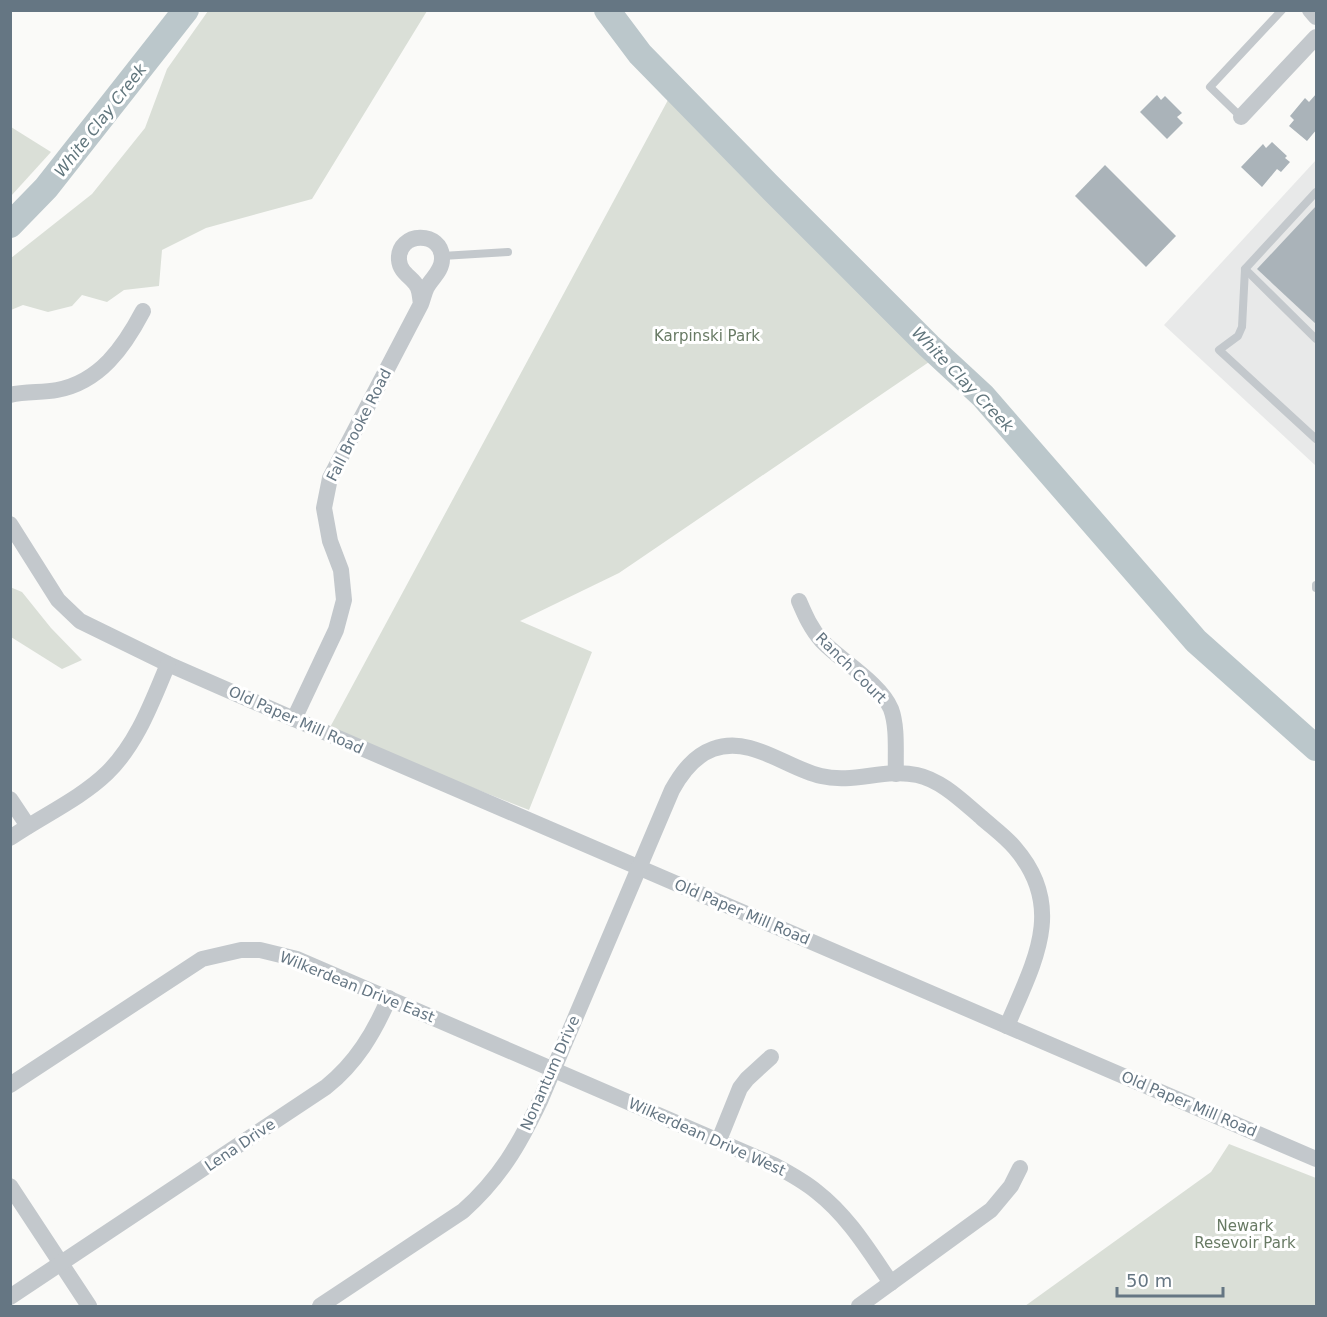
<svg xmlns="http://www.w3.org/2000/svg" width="1327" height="1317" font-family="'DejaVu Sans',sans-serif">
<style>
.built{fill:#e8e9e9}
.green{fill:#dadfd7}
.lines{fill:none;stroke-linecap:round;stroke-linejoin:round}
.river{stroke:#bbc7cb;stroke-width:26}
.building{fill:#aab3b9}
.lane{stroke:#c3c8cc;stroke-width:8}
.street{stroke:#c3c8cc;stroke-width:16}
.labels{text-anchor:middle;stroke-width:6;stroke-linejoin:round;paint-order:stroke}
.park-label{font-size:15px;fill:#687a64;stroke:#fff}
.street-label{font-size:15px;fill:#657683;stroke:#fff}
.water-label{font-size:16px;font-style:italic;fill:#60757c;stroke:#fff}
</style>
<rect width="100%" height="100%" fill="#fafaf8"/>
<!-- built -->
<polygon class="built" points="1316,160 1316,466 1164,325"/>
<!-- green -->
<g class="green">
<polygon points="208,11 427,11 312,199 206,228 162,250 159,286 124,290 107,302 82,295 72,306 48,312 23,305 11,310 11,258 92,194 145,128 167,69"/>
<path d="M 668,100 C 720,149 777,194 825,247 C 840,264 852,284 868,301 C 887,322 912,339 929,362 L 619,573 L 520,621 L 592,652 L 529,810 L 328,731 Z"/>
<polygon points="11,127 51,152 11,196 10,196"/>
<polygon points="10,587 22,592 51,628 82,660 62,669 11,637"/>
<polygon points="1229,1144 1316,1178 1316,1306 1025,1306 1211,1172"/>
</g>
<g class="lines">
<!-- river -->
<g class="river">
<polyline points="607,10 640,54 767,184 929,346 983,396 1196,641 1316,748"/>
<polyline points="10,225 46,188 186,10"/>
</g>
</g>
<!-- building -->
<g class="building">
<polygon points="1317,93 1317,129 1307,141 1289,126 1294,120 1290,116 1305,98 1309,102"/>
<polygon points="1157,95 1161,100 1165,96 1182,113 1177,117 1183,123 1167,139 1140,112"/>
<polygon points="1272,142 1287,156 1285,158 1290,162 1281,172 1277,169 1262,187 1241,167 1263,144 1266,148"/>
<polygon points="1105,165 1176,236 1146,267 1075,196"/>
<polygon points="1317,205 1317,325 1257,269"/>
</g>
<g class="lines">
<!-- lane -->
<g class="lane">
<polyline points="1241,117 1210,87 1282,10"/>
<polyline points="1316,192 1245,269 1242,327 1238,336 1219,350 1316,439"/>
<polyline points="442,256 508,252"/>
<polyline points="1245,269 1316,339"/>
<polyline points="1316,585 1316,588"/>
</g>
<!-- street -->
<g class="street">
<polyline points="1310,10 1316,17"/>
<polyline points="1241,117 1316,37"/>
<path d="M 10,395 C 26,391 42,393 57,390 C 100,382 124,347 143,311"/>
<polyline points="10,524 58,600 80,621 168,664 294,719 1316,1159"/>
<path d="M 799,601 C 805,615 811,629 822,641 C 841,661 880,683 891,709 C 898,728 895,754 896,774"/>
<path d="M 294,719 L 336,630 L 344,600 L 341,570 L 330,541 L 324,508 L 330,478 L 421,304 C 423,299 424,293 427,287 C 432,278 442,271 442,259 C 443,230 397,231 399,260 C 400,273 412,277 417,286 C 420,291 420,299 421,304"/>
<polyline points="10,799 28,826"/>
<path d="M 10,838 C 42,816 80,799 107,773 C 137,744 152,702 168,664"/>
<path d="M 10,1085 L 202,959 L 241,950 L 260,950 L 297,959 L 774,1165 C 789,1173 804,1181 817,1192 C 848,1216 869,1251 891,1283"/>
<polyline points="719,1140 740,1088 747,1079 771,1057"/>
<polyline points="10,1186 89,1306"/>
<path d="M 10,1297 L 326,1087 C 356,1063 374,1033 389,998"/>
<path d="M 320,1306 L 463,1211 C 500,1178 519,1145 540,1101 L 672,790 C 682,772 694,756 713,749 C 751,735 786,768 821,776 C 853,784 885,768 917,775 C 941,780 962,801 981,817 C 992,827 1005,836 1015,848 C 1067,908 1033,964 1007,1026"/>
<polyline points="859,1306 991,1210 1011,1186 1020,1168"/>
</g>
</g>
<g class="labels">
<!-- park labels -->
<g class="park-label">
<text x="707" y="341">Karpinski Park</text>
<text x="1245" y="1231">Newark<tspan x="1245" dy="17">Resevoir Park</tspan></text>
</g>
<!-- street labels -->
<g class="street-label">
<text transform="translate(359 425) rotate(-63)" y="5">Fall Brooke Road</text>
<text transform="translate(851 668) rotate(45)" y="5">Ranch Court</text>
<text transform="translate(296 720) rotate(24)" y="5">Old Paper Mill Road</text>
<text transform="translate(742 912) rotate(23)" y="5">Old Paper Mill Road</text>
<text transform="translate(357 987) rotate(22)" y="5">Wilkerdean Drive East</text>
<text transform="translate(550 1073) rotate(-66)" y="5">Nonantum Drive</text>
<text transform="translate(1189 1104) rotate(23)" y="5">Old Paper Mill Road</text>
<text transform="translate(707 1137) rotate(24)" y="5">Wilkerdean Drive West</text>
<text transform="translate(240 1145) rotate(-34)" y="5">Lena Drive</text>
</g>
<!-- water labels -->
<g class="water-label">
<text transform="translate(100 120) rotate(-52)" y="6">White Clay Creek</text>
<text transform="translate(963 379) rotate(46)" y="6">White Clay Creek</text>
</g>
</g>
<!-- border -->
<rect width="1327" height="1317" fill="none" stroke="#657683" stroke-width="24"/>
<!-- scale -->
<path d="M1117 1287v9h106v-9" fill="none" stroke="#657683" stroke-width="3"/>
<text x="1126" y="1287" font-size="18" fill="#657683" stroke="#ffffff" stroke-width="4.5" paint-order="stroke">50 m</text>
</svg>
